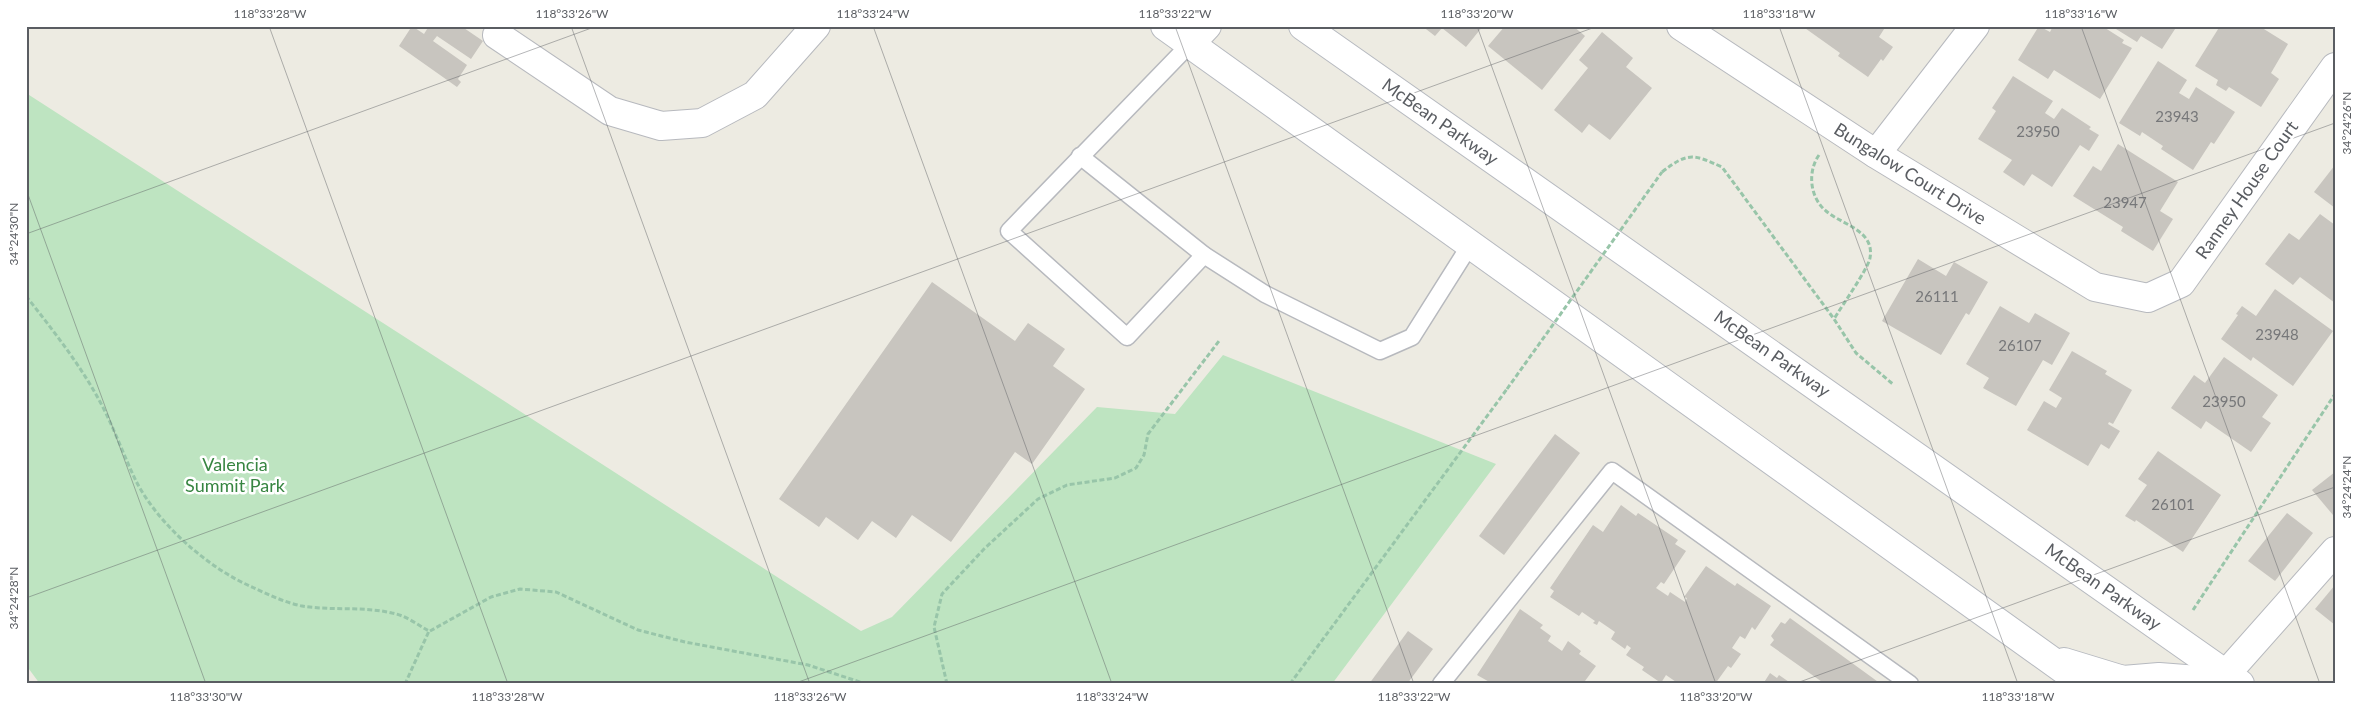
<svg xmlns="http://www.w3.org/2000/svg" width="2361" height="710" font-family="Lato,sans-serif">
<style>
.green{fill:#bee4c1}
.building{fill:#c8c5bf}
.lines{fill:none;stroke-linecap:round;stroke-linejoin:round}
.service-casing{stroke:#b7b9be;stroke-width:19}
.minor-casing{stroke:#b7b9be;stroke-width:30}
.secondary-casing{stroke:#b7bac0;stroke-width:30}
.path{stroke:#98c5a9;stroke-width:3;stroke-dasharray:5 2.5;stroke-linecap:butt}
.service{stroke:#fff;stroke-width:16}
.minor{stroke:#fff;stroke-width:28}
.secondary{stroke:#fff;stroke-width:28}
.path-bridge{stroke:#98c5a9;stroke-width:3;stroke-dasharray:5 2.5;stroke-linecap:butt}
.ticks{fill:none;stroke:#5a5d62;stroke-width:1;stroke-opacity:0.45}
.labels{text-anchor:middle;stroke-width:5;stroke-linejoin:round;paint-order:stroke}
.number-label{font-size:15px;fill:#767779}
.street-label{font-size:18px;fill:#5a5d62;stroke:#fff}
.park-label{font-size:18px;fill:#378541;stroke:#fff}
.neatline{fill:none;stroke:#5a5d62;stroke-width:2}
.ticks-label{font-size:12px;text-anchor:middle;fill:#5a5d62}
</style>
<rect width="100%" height="100%" fill="#edebe2"/>
<!-- green -->
<polygon class="green" points="26,93 861,631 892,617 1097,407 1175,414 1223,355 1496,464 1332,684 40,684 26,665"/>
<!-- building -->
<g class="building">
<polygon points="412,26 424,34 429,26 461,26 483,41 471,59 437,36 433,41 467,65 458,79 461,82 457,87 399,46"/>
<polygon points="1422,26 1483,26 1466,47 1442,28 1435,36"/>
<polygon points="1505,26 1573,26 1585,36 1542,90 1488,46"/>
<polygon points="1802,26 1886,26 1879,37 1893,47 1883,61 1881,59 1868,77 1838,56 1840,53"/>
<polygon points="2039,26 2050,32 2053,26 2102,26 2124,40 2122,43 2132,48 2100,99 2054,70 2048,79 2018,60"/>
<polygon points="2117,26 2177,26 2162,49 2141,36 2137,42 2116,29"/>
<polygon points="2220,26 2259,26 2288,44 2271,73 2279,79 2261,107 2229,87 2226,91 2216,85 2218,80 2195,66"/>
<polygon points="1602,32 1633,58 1626,67 1652,88 1610,140 1589,124 1582,133 1554,110 1588,68 1579,60"/>
<polygon points="2158,61 2187,80 2179,93 2189,99 2196,87 2235,112 2214,144 2211,142 2193,170 2161,149 2163,146 2142,132 2140,136 2119,123"/>
<polygon points="2013,76 2053,101 2045,113 2054,119 2062,108 2091,127 2089,129 2099,135 2089,151 2080,145 2052,187 2032,174 2024,186 2003,172 2012,160 1978,139 1996,111 1992,108"/>
<polygon points="2118,144 2178,182 2160,211 2173,219 2153,251 2121,231 2123,227 2073,196 2093,166 2101,171"/>
<polygon points="2335,165 2335,208 2314,192"/>
<polygon points="2320,214 2335,225 2335,303 2300,277 2293,285 2265,264 2289,233 2299,240"/>
<polygon points="1918,259 1946,276 1954,262 1988,282 1969,315 1966,313 1941,355 1882,321"/>
<polygon points="932,282 1015,341 1028,323 1065,349 1053,366 1085,389 1032,464 1015,452 951,542 912,515 896,538 872,521 858,540 826,517 819,527 779,499"/>
<polygon points="2275,289 2333,331 2293,386 2253,357 2251,361 2221,339 2238,315 2236,314 2242,306 2256,316"/>
<polygon points="2000,306 2029,323 2035,313 2070,333 2052,365 2043,360 2016,406 1983,388 1989,378 1966,364"/>
<polygon points="2072,351 2107,371 2105,374 2132,390 2113,424 2109,422 2108,424 2120,431 2109,449 2101,444 2088,466 2027,430 2044,401 2056,408 2062,398 2049,390"/>
<polygon points="2224,357 2278,395 2262,417 2271,423 2251,452 2206,421 2201,429 2171,408 2194,375 2205,383"/>
<polygon points="1555,434 1580,453 1504,555 1479,536"/>
<polygon points="2158,451 2221,495 2183,552 2136,520 2135,522 2125,516 2147,485 2138,479"/>
<polygon points="2335,472 2335,514 2333,515 2312,490"/>
<polygon points="1621,505 1636,516 1638,513 1678,540 1675,544 1686,551 1664,584 1661,582 1656,588 1668,596 1670,592 1685,602 1687,598 1684,597 1706,566 1735,586 1737,583 1771,606 1755,630 1752,627 1745,639 1740,636 1732,648 1741,654 1731,668 1728,666 1715,684 1679,684 1666,675 1661,683 1642,670 1644,667 1626,655 1631,648 1627,645 1625,649 1611,639 1615,632 1599,621 1597,625 1593,623 1595,621 1582,612 1579,616 1550,597 1554,591 1550,588 1593,525 1603,532"/>
<polygon points="2287,513 2313,533 2275,581 2248,561"/>
<polygon points="2335,585 2335,625 2315,609"/>
<polygon points="1520,609 1543,625 1540,628 1551,636 1548,641 1562,651 1568,641 1581,651 1579,654 1596,666 1585,681 1588,684 1493,684 1477,675"/>
<polygon points="1790,618 1881,684 1825,684 1770,645 1774,640 1771,636 1781,622 1785,624"/>
<polygon points="1408,631 1433,649 1407,684 1369,684"/>
<polygon points="1770,673 1777,678 1779,675 1792,684 1763,684"/>
</g>
<g class="lines">
<!-- service casing -->
<g class="service-casing">
<g id="service">
<polyline points="1190,44 1009,231 1127,337 1204,255"/>
<polyline points="1080,156 1204,255 1265,294 1380,351 1412,337 1470,245"/>
<polyline points="1441,684 1612,471 1910,684"/>
</g>
</g>
<!-- minor casing -->
<g class="minor-casing">
<g id="minor">
<polyline points="1681,26 1876,154 2095,287 2148,298 2181,283 2335,67"/>
<polyline points="497,35 610,111 661,126 702,123 755,95 816,26"/>
<polyline points="1190,44 1207,26"/>
<polyline points="1876,154 1975,26"/>
<polyline points="2226,674 2335,551"/>
</g>
</g>
<!-- secondary casing -->
<g class="secondary-casing">
<g id="secondary">
<polyline points="1165,26 2084,684"/>
<polyline points="1303,26 2240,684"/>
<polyline points="2064,662 2123,680 2159,677 2198,680 2226,674"/>
</g>
</g>
<!-- path -->
<g class="path">
<path d="M 1819,155 C 1807,172 1810,198 1826,211 C 1842,225 1875,230 1870,258 C 1868,269 1841,307 1834,319"/>
<path d="M 1662,172 C 1688,152 1693,154 1722,167 L 1834,319 L 1856,353 L 1894,385"/>
<path d="M 26,296 C 52,329 78,362 98,398 C 113,425 123,454 136,481 C 158,524 208,568 252,587 C 267,594 286,603 302,606 C 332,611 362,606 392,613 C 405,615 418,625 429,631 L 405,684"/>
<polyline points="2193,610 2335,394"/>
<polyline points="430,631 491,597 520,589 556,592 638,630 685,642 808,665 866,684"/>
<polyline points="947,684 934,627 942,594 984,549 1038,499 1067,485 1115,478 1136,468 1144,455 1148,434 1219,341"/>
<polyline points="1290,684 1507,389"/>
</g>
<!-- service -->
<use href="#service" class="service"/>
<!-- minor -->
<use href="#minor" class="minor"/>
<!-- secondary -->
<use href="#secondary" class="secondary"/>
<!-- path-bridge -->
<polyline class="path-bridge" points="1507,389 1662,172"/>
</g>
<!-- ticks -->
<path class="ticks" d="M 269,26 L 508,684M 571,26 L 810,684M 873,26 L 1112,684M 1175,26 L 1414,684M 1477,26 L 1716,684M 1779,26 L 2018,684M 2081,26 L 2320,684M 26,189 L 206,684M 26,234 L 597,26M 26,598 L 1598,26M 793,684 L 2335,123M 1794,684 L 2335,487"/>
<g class="labels">
<!-- number labels -->
<g class="number-label">
<text x="2177" y="122">23943</text>
<text x="2038" y="137">23950</text>
<text x="2125" y="208">23947</text>
<text x="1937" y="302">26111</text>
<text x="2277" y="340">23948</text>
<text x="2020" y="351">26107</text>
<text x="2224" y="407">23950</text>
<text x="2173" y="510">26101</text>
</g>
<!-- street labels -->
<g class="street-label">
<text transform="translate(1440 122) rotate(35)" y="6">McBean Parkway</text>
<text transform="translate(1910 174) rotate(32)" y="6">Bungalow Court Drive</text>
<text transform="translate(2247 190) rotate(-55)" y="6">Ranney House Court</text>
<text transform="translate(1772 354) rotate(35)" y="6">McBean Parkway</text>
<text transform="translate(2103 587) rotate(35)" y="6">McBean Parkway</text>
</g>
<!-- park labels -->
<g class="park-label">
<text x="235" y="471">Valencia<tspan x="235" dy="21">Summit Park</tspan></text>
</g>
</g>
<!-- border -->
<rect width="2361" height="710" fill="none" stroke="#ffffff" stroke-width="55"/>
<rect x="28" y="28" width="2306" height="654" class="neatline"/>
<g class="ticks-label">
<text x="270" y="18">118°33'28"W</text>
<text x="572" y="18">118°33'26"W</text>
<text x="873" y="18">118°33'24"W</text>
<text x="1175" y="18">118°33'22"W</text>
<text x="1477" y="18">118°33'20"W</text>
<text x="1779" y="18">118°33'18"W</text>
<text x="2081" y="18">118°33'16"W</text>
<text transform="translate(2347 123) rotate(-90)" y="4">34°24'26"N</text>
<text transform="translate(14 234) rotate(-90)" y="4">34°24'30"N</text>
<text transform="translate(2347 487) rotate(-90)" y="4">34°24'24"N</text>
<text transform="translate(14 598) rotate(-90)" y="4">34°24'28"N</text>
<text x="206" y="701">118°33'30"W</text>
<text x="508" y="701">118°33'28"W</text>
<text x="810" y="701">118°33'26"W</text>
<text x="1112" y="701">118°33'24"W</text>
<text x="1414" y="701">118°33'22"W</text>
<text x="1716" y="701">118°33'20"W</text>
<text x="2018" y="701">118°33'18"W</text>
</g>
</svg>
